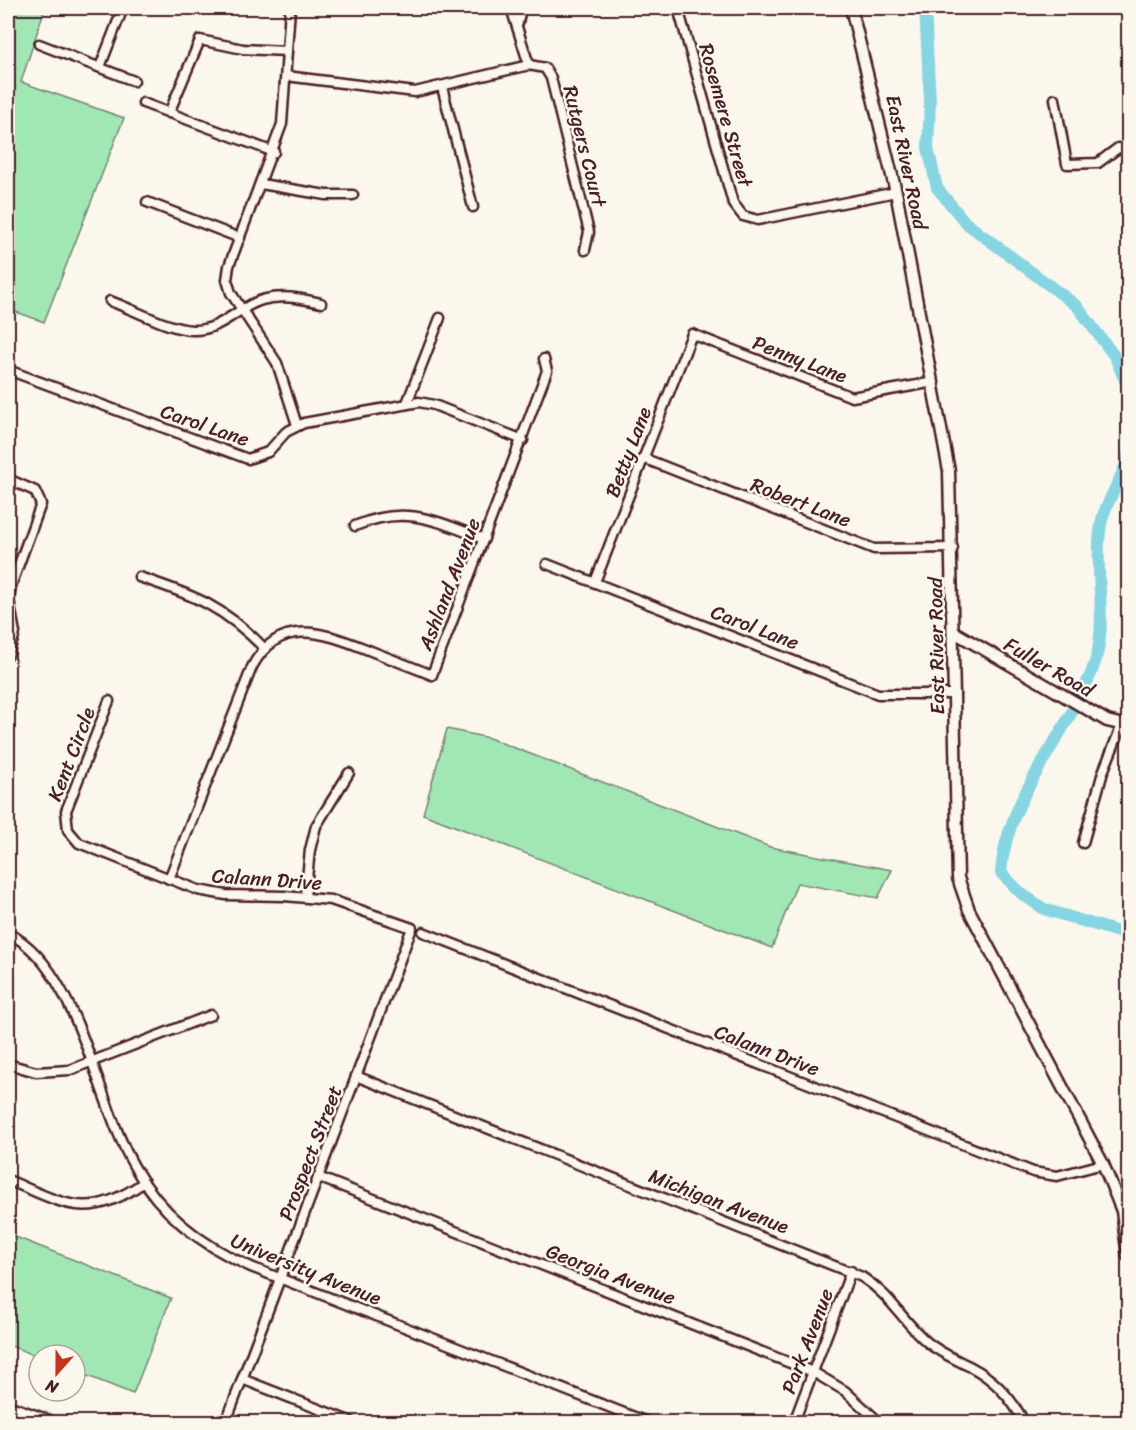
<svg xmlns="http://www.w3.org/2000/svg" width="1136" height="1430" font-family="Sriracha,sans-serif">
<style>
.green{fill:#a0e7b4;stroke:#758370;stroke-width:1.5}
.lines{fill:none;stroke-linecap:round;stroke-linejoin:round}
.river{stroke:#86d5e3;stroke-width:12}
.minor-casing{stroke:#4a1f2b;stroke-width:13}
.tertiary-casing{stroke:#4a1f2b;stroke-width:15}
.minor{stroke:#fbf7ec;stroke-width:8}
.tertiary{stroke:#fbf7ec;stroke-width:10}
.labels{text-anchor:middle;stroke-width:5;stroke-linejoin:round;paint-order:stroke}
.street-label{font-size:20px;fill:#4a1f2b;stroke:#fbf7ec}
</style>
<rect width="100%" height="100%" fill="#fbf7ec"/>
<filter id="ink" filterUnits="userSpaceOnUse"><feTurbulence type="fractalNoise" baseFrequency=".0167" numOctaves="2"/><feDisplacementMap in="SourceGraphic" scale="12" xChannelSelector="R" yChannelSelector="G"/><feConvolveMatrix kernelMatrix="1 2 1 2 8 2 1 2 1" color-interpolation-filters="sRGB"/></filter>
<g filter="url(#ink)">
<!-- green -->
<g class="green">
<polygon points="8,8 45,8 21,82 124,118 44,322 8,309"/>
<polygon points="447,729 489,738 770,847 892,870 878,898 797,883 772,948 423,814"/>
<polygon points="8,1234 171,1298 133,1394 75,1371 75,1355 39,1355 39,1357 8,1345"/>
</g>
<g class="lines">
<!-- river -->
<g class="river">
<polyline points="925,8 930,101 928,148 937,188 966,223 1077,306 1115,357 1128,388"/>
<path d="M 1128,456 C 1122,482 1102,505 1100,531 C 1094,579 1110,625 1092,671 C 1065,739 1006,797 1001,873 L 1022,894 L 1044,909 L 1128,935"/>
</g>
<!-- minor casing -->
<g class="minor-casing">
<g id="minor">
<polyline points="290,8 282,124 229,266 227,280 231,293 277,363 297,425"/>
<polyline points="511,8 529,65"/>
<polyline points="678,8 733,203 743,216 758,220 896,192"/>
<polyline points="518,23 521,8"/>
<polyline points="39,44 134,81"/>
<polyline points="100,67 123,8"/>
<polyline points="286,76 415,92 529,65 545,68 551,78 589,232 585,250"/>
<polyline points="442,87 473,207"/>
<polyline points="1055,99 1067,164 1098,163 1118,148 1128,149"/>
<polyline points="143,103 274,152"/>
<polyline points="169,113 200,40 243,49 287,51"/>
<polyline points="261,184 326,195 353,195"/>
<polyline points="147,202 240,238"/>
<path d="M 110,301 C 133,309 168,329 192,330 C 222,331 237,307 262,300 C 282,294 302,299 321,303"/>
<polyline points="8,370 248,459 268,452 286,432 304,423 419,402 434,405 523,440"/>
<polyline points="407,403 440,318"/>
<polyline points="643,458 874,549 953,548"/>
<polyline points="8,479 35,491 41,504 11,586 9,600 15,633 8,655"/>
<path d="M 355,526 C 406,504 436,521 484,539"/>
<polyline points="547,564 878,694 955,694"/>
<path d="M 139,577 C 196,596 223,606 265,649"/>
<polyline points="595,582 692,334 852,397 934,382"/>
<polyline points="109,701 66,811 68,830 79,843 198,890 226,895 284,896 331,900 412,928 226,1422"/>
<polyline points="1083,843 1103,772 1122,725"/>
<path d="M 169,879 L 252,667 C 279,616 323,632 366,649 C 388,658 410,666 432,675 L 547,371 L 544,359"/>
<polyline points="305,897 310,850 316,826 349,773"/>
<polyline points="423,932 1033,1172 1057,1176 1103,1164"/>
<path d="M 8,933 C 79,968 95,1100 135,1168 C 161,1214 203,1246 251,1267 L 647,1422"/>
<polyline points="8,1064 36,1072 70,1070 211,1015"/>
<path d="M 356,1076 L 862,1277 C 893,1297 901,1320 927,1342 C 940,1353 955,1359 971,1367 C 994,1379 1012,1399 1024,1422"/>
<polyline points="318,1177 813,1372 845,1391 879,1422"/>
<path d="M 8,1180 C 65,1204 88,1222 144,1182"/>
<polyline points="242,1379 352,1422"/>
<polyline points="8,1405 55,1422"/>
<polyline points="794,1422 851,1271"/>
</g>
</g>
<!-- tertiary casing -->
<g class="tertiary-casing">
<g id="tertiary">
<polyline points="851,8 896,192 949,471 958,878 969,910 1103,1164 1122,1211 1128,1256"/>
<polyline points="954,632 1092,712 1107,721 1128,726"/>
</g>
</g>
<!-- minor -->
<use href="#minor" class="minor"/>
<!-- tertiary -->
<use href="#tertiary" class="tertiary"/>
</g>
</g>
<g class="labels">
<!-- street labels -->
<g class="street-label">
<text transform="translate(726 115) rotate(74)" y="7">Rosemere Street</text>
<text transform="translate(585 146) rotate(76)" y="7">Rutgers Court</text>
<text transform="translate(907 162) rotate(78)" y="7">East River Road</text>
<text transform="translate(800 359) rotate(21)" y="7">Penny Lane</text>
<text transform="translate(205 425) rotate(19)" y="7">Carol Lane</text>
<text transform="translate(628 452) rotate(-69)" y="7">Betty Lane</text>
<text transform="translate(801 502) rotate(21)" y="7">Robert Lane</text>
<text transform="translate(449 584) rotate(-69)" y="7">Ashland Avenue</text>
<text transform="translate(755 627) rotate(21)" y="7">Carol Lane</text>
<text transform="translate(936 646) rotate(-91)" y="7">East River Road</text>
<text transform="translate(1049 667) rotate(30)" y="7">Fuller Road</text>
<text transform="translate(71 754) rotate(-69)" y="7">Kent Circle</text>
<text transform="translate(267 879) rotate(4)" y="7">Calann Drive</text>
<text transform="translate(767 1050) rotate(21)" y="7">Calann Drive</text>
<text transform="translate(310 1153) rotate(-69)" y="7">Prospect Street</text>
<text transform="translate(719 1201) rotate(21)" y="7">Michigan Avenue</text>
<text transform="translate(306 1269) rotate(22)" y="7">University Avenue</text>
<text transform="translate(611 1274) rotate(21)" y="7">Georgia Avenue</text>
<text transform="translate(807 1341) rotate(-69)" y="7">Park Avenue</text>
</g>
</g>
<!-- margin -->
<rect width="1136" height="1430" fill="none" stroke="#fbf7ec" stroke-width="30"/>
<rect x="15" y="15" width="1106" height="1400" fill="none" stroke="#4a1f2b" stroke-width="2" filter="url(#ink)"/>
<!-- north arrow -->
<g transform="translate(57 1373) rotate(201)"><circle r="28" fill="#fbf7ec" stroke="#b4a19f" stroke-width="1.5"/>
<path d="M0-4.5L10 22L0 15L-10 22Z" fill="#c8321e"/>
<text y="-9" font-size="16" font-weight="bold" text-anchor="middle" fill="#4a1f2b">N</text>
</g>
</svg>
